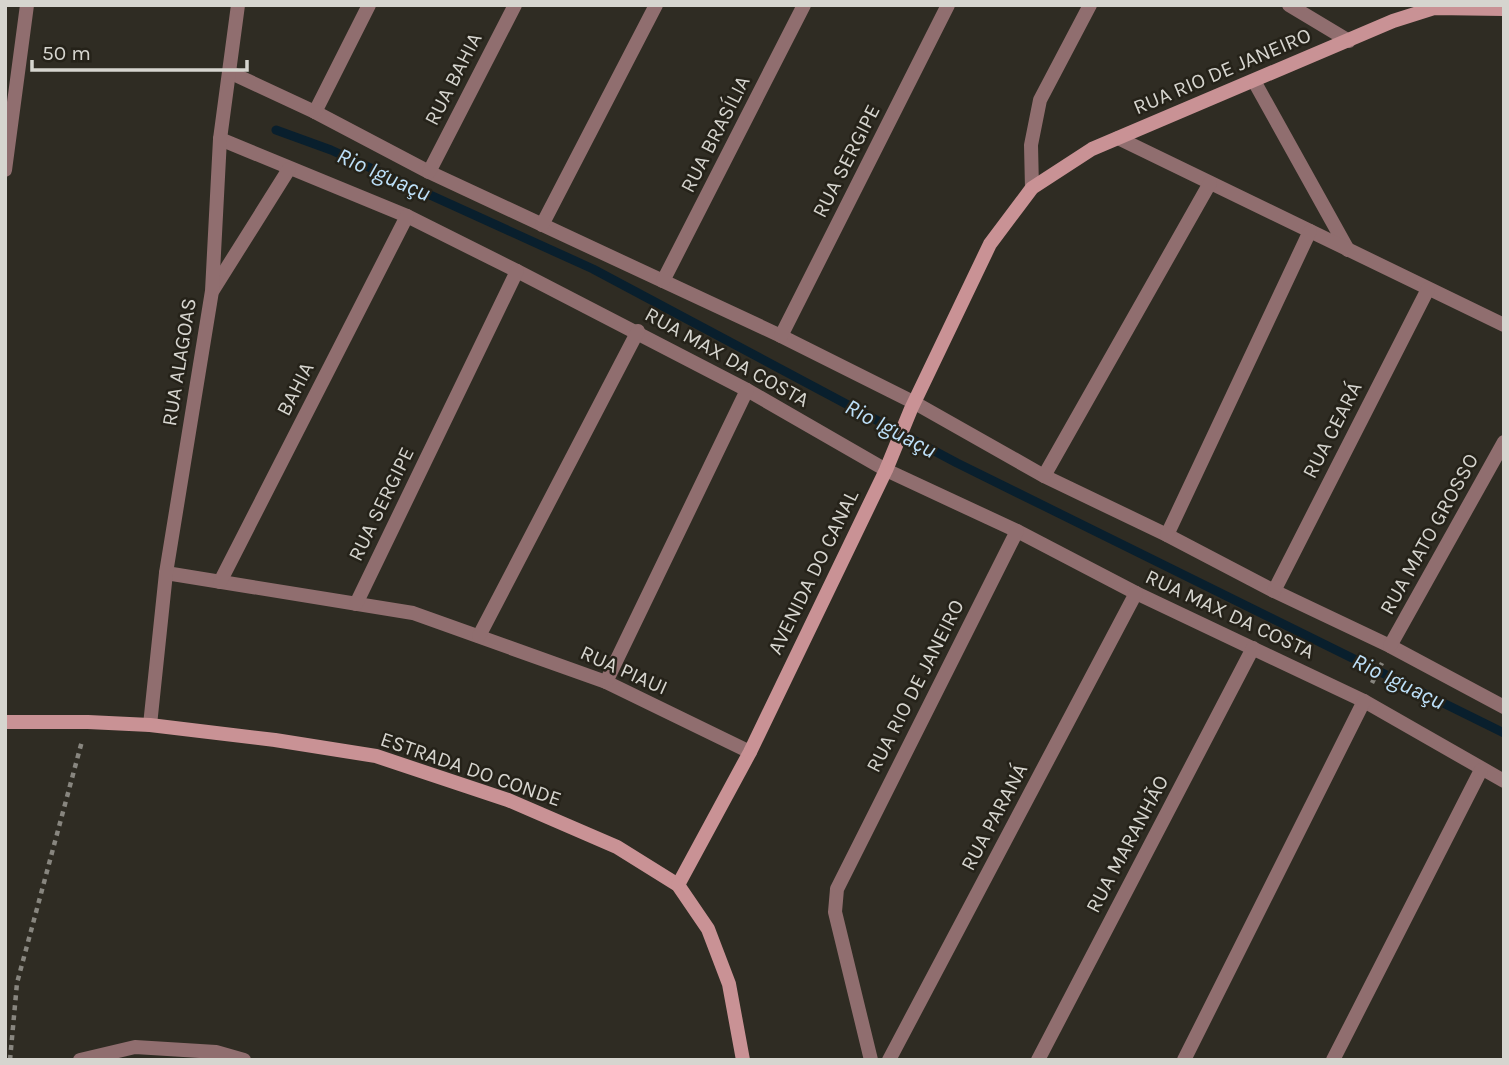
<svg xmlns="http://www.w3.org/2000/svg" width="1509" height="1065" font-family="Karla,sans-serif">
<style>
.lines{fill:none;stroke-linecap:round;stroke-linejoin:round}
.stream{stroke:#091f2d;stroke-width:9}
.path{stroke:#88867f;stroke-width:4.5;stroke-dasharray:5 5;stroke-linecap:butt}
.street{stroke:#906e6f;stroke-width:14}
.secondary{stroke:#c99295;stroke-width:14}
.labels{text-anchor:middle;stroke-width:5;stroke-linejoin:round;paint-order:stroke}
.street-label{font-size:21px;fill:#d6d5cf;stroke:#252219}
.water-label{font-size:23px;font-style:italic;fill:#bde0f9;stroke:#252219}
</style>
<rect width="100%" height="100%" fill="#2f2c23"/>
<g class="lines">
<!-- stream -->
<polyline class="stream" points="276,130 331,150 593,269 957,463 1504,733"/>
<!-- path -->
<g class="path">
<polyline points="1372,683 1382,663"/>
<polyline points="10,1060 17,983 82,741"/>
</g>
<!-- street -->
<g class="street">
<polyline points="1289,5 1349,41"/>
<polyline points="229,72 315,112 429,172 781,336 915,403 1044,476 1167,535 1274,591 1390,646 1504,707"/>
<polyline points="1254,81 1348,250"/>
<polyline points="315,112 369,5"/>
<polyline points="1118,138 1504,325"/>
<polyline points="220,139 407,216 517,271 747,390 886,470 1017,531 1136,593 1364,701 1504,781"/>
<polyline points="5,170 27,5"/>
<polyline points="429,172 515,5"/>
<polyline points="1032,188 1031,145 1040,100 1090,5"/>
<polyline points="542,225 656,5"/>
<polyline points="663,281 804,5"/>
<polyline points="213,290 289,169"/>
<polyline points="781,336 948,5"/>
<polyline points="1044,476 1210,183"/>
<polyline points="1167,535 1310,231"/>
<polyline points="166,573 413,613 606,682 750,752"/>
<polyline points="220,582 407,216"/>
<polyline points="1274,591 1428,289"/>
<polyline points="356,604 517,271"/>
<polyline points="479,636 638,331"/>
<polyline points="1390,646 1504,442"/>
<polyline points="606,682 747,390"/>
<polyline points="150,725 166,573 212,291 220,139 238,5"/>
<polyline points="80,1060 135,1047 216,1052 244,1060"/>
<polyline points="871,1060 835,912 837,889 1017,531"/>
<polyline points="889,1060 1136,593"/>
<polyline points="1038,1060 1253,648"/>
<polyline points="1184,1060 1364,701"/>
<polyline points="1333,1060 1481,770"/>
</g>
<!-- secondary -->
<g class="secondary">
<polyline points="5,722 88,722 150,725 275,740 376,756 508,800 617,847 678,885 708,929 729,984 743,1060"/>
<polyline points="678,885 750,752 886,470 911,409 990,244 1032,188 1092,149 1393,21 1434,8 1504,9"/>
</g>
</g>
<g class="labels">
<!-- street labels -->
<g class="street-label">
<text transform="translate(1222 71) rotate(-23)" y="7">RUA RIO DE JANEIRO</text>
<text transform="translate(453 79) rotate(-63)" y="7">RUA BAHIA</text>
<text transform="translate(715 134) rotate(-63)" y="7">RUA BRASÍLIA</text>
<text transform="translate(846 161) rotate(-63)" y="7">RUA SERGIPE</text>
<text transform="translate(727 357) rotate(29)" y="7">RUA MAX DA COSTA</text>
<text transform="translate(179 362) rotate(-81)" y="7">RUA ALAGOAS</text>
<text transform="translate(295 389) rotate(-63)" y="7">BAHIA</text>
<text transform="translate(1332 430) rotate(-63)" y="7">RUA CEARÁ</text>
<text transform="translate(381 504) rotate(-64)" y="7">RUA SERGIPE</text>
<text transform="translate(1429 534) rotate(-61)" y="7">RUA MATO GROSSO</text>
<text transform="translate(813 572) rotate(-64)" y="7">AVENIDA DO CANAL</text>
<text transform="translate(1230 614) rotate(25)" y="7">RUA MAX DA COSTA</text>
<text transform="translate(624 670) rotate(24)" y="7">RUA PIAUI</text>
<text transform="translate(915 686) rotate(-63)" y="7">RUA RIO DE JANEIRO</text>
<text transform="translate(471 769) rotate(19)" y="7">ESTRADA DO CONDE</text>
<text transform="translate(994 817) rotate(-62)" y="7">RUA PARANÁ</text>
<text transform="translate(1127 844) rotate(-62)" y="7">RUA MARANHÃO</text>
</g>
<!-- water labels -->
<g class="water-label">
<text transform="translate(384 174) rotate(24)" y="8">Rio Iguaçu</text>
<text transform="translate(891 428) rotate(28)" y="8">Rio Iguaçu</text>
<text transform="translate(1399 681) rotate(26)" y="8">Rio Iguaçu</text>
</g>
</g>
<!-- border -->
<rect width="1509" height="1065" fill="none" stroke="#d6d5cf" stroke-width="14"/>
<!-- scale -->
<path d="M32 60v10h215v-10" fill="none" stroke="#d6d5cf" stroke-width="3.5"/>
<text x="42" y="60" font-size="21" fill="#d6d5cf" stroke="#252219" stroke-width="5" paint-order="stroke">50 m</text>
</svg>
